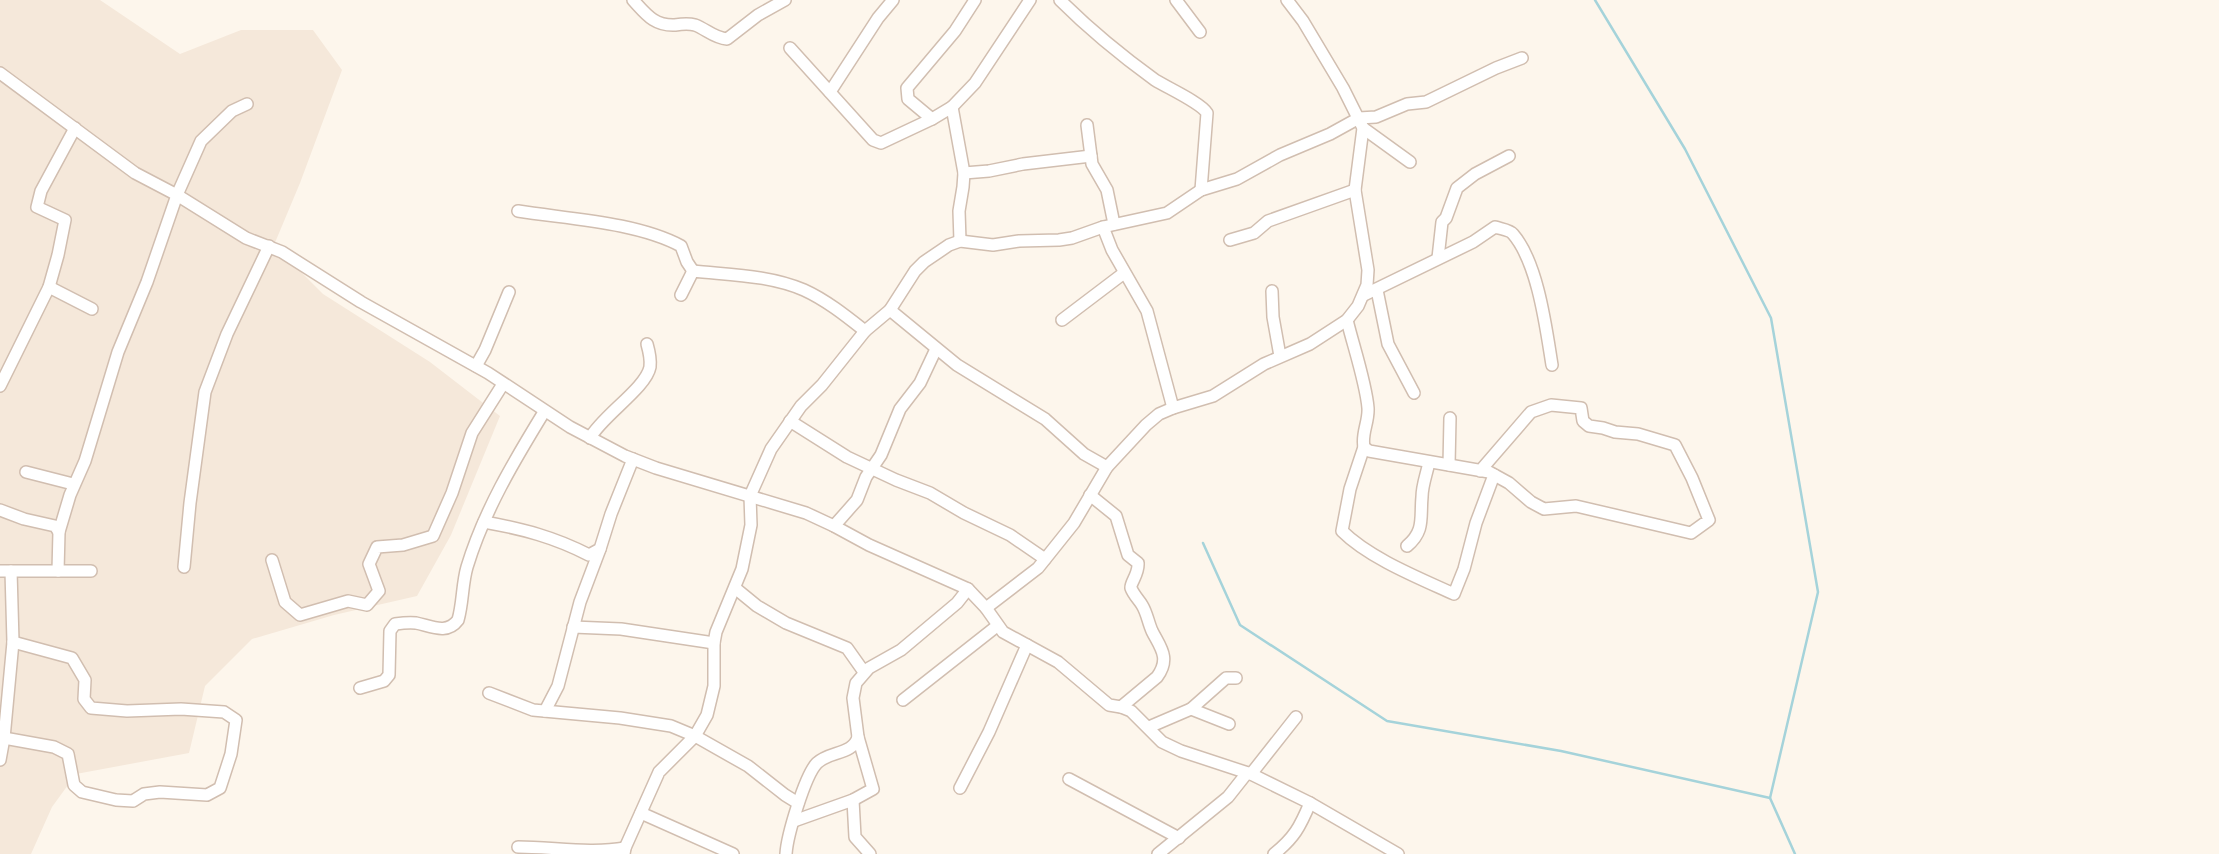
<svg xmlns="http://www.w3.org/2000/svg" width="2219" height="854" font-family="'IBM Plex Sans',sans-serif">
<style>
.residential{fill:#f5e8da}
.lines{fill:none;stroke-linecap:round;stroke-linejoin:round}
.stream{stroke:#a5d3da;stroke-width:2.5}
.minor-casing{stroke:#d1beb0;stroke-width:14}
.minor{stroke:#fff;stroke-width:11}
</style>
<rect width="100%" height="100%" fill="#fdf6ec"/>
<!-- residential -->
<polygon class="residential" points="0,0 100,0 180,54 241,30 313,30 342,70 300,183 274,245 323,294 430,362 500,416 451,535 417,596 334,615 252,639 205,686 189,753 76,774 52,807 31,854 0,854"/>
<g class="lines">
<!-- stream -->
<g class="stream">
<polyline points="1595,0 1685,149 1771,318 1818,592 1770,798 1795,854"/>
<polyline points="1203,543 1240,625 1387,721 1561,751 1770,798"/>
</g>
<!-- minor casing -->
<g class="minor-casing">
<g id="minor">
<path d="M 633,0 C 646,14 654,26 675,25 C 681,24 688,23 695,25 C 706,29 714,38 727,39 L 758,15 L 785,0"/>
<path d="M 1060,0 C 1089,29 1122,56 1155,80 C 1168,88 1201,103 1207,113 L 1201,190"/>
<polyline points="1176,0 1200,32"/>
<polyline points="790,48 873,140 881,143 932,119 952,107 975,83 1030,0"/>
<polyline points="0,73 135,173 177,195 246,238 282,252 361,302 488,373 570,427 625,456 656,468 806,513 834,526 869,545 968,589 986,608 1003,632 1058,662 1109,705 1121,707 1131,711 1162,742 1181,751 1251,774 1310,803 1398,854"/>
<polyline points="830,92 878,18 893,0"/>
<polyline points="952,107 964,173 963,187 959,211 960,241"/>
<polyline points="932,119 908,99 907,88 955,31 975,0"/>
<polyline points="1087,125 1092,164 1107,190 1114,224"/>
<polyline points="1363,128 1410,162"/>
<polyline points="964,173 989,171 1023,164 1091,156"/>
<path d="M 518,211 C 568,219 636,222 681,246 L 687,262 L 693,271"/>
<polyline points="1103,227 1112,250 1147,311 1173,408"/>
<polyline points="1230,240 1254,233 1268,221 1355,190"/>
<polyline points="1438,258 1442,222 1446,218 1457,188 1475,174 1509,156"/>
<polyline points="49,287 92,309"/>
<polyline points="1377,290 1388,344 1414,393"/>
<polyline points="1272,291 1273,317 1280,356"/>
<path d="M 681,295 L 693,271 C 730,275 769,275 804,290 C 826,300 846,316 865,331"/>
<path d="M 1364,295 L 1473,242 L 1495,227 C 1501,229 1510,230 1513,234 C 1538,263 1546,328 1552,365"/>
<polyline points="890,310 957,365 1045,419 1084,454 1107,467"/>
<polyline points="1062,320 1124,273"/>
<path d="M 1347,320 C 1353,345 1366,383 1368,408 C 1369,422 1361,434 1364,447 L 1369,451 L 1489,472 L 1509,483 L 1531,502 L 1544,509 L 1576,506 L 1691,533 L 1709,520 L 1692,478 L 1675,445 L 1638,434 L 1615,432 L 1603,428 L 1589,426 L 1583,421 L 1581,408 L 1551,405 L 1531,412 L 1480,471"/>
<polyline points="476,366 485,350 509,292"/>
<polyline points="0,386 49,287 58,255 65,220 37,207 41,191 75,128"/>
<polyline points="790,421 847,457 896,480 930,493 964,513 1010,535 1045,559"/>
<path d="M 590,438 C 602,416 646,388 650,367 C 651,359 649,351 647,344"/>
<path d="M 1364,447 L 1350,489 L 1342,531 C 1369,558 1419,578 1454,594 L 1464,569 L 1476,523 L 1494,475"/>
<polyline points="1449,465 1450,418"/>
<polyline points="26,472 73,484"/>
<path d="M 1090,495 L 1116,516 L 1128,555 L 1138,563 C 1139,574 1130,583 1131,588 C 1133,594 1139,600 1142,605 C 1147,613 1148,622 1152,631 C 1160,647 1171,658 1157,677 L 1121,707"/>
<polyline points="0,510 24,519 55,526 59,532"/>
<path d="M 484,522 C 523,529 554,537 589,555 L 600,549 L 611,514 L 633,459"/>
<polyline points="834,526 857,500 866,477 881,455 900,409 920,383 936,349"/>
<path d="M 1407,546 C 1425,531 1420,518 1422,497 C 1422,485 1427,473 1429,462"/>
<polyline points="272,560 285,602 300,615 348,601 367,605 379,591 369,564 377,547 403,545 433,536 452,493 472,433 503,384"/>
<polyline points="184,567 190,503 205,392 227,334 269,246"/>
<polyline points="0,571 91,571"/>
<polyline points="58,571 59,532 70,495 85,461 118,352 147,282 177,195 201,141 232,111 247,104"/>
<polyline points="735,588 757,606 786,623 847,648 864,672"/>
<polyline points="986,608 1038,568 1074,523 1107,467 1146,425 1159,414 1173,408 1213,396 1264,364 1310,344 1347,320 1358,306 1367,285 1368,270 1355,190 1363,128 1343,88 1303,21 1287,0"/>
<polyline points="573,627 621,629 714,643"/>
<path d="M 360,688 L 384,681 L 389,675 L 390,631 L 395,624 C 402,623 409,622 416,623 C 431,626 447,635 458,620 C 463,603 462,584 467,567 C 484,511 514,461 544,412"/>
<polyline points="489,693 533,710 620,718 671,726 695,736 748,766 785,795 798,803"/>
<polyline points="903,700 997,626"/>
<polyline points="1191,709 1226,678 1236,678"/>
<polyline points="545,711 558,686 580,602 600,549"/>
<polyline points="1149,727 1191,709 1229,724"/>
<polyline points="4,738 54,747 68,754 74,785 82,792 116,800 133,801 144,794 160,792 207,795 220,788 231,754 236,720 224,712 181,709 127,711 91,708 84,699 85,680 72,658 13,642"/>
<polyline points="0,760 4,738 13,642 11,571"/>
<polyline points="1251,774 1296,717"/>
<polyline points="1069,779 1179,838"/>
<polyline points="960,788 989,732 1027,645"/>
<polyline points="853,800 855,837 870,854"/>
<polyline points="641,813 733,854"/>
<polyline points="794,821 853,800 873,789 858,737"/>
<path d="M 518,847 C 553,847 590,854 625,848"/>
<polyline points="624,854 625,848 659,772 695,736 707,715 714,686 714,643 716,632 742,569 751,525 750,496 771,449 801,406 822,385 865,331 890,310 915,271 924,262 949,245 960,241 993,245 1019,241 1059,240 1072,238 1103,227 1167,213 1201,190 1237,179 1280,155 1330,134 1359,118 1376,117 1407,104 1426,102 1496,68 1522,58"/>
<path d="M 786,854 C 787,836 805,775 817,763 C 829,751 853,755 858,737 L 853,698 L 856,683 L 869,668 L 901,650 L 957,603 L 968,589"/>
<polyline points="1158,854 1228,797 1247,773"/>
<path d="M 1274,854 C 1294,838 1300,827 1310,803"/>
</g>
</g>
<!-- minor -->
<use href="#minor" class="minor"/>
</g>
</svg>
